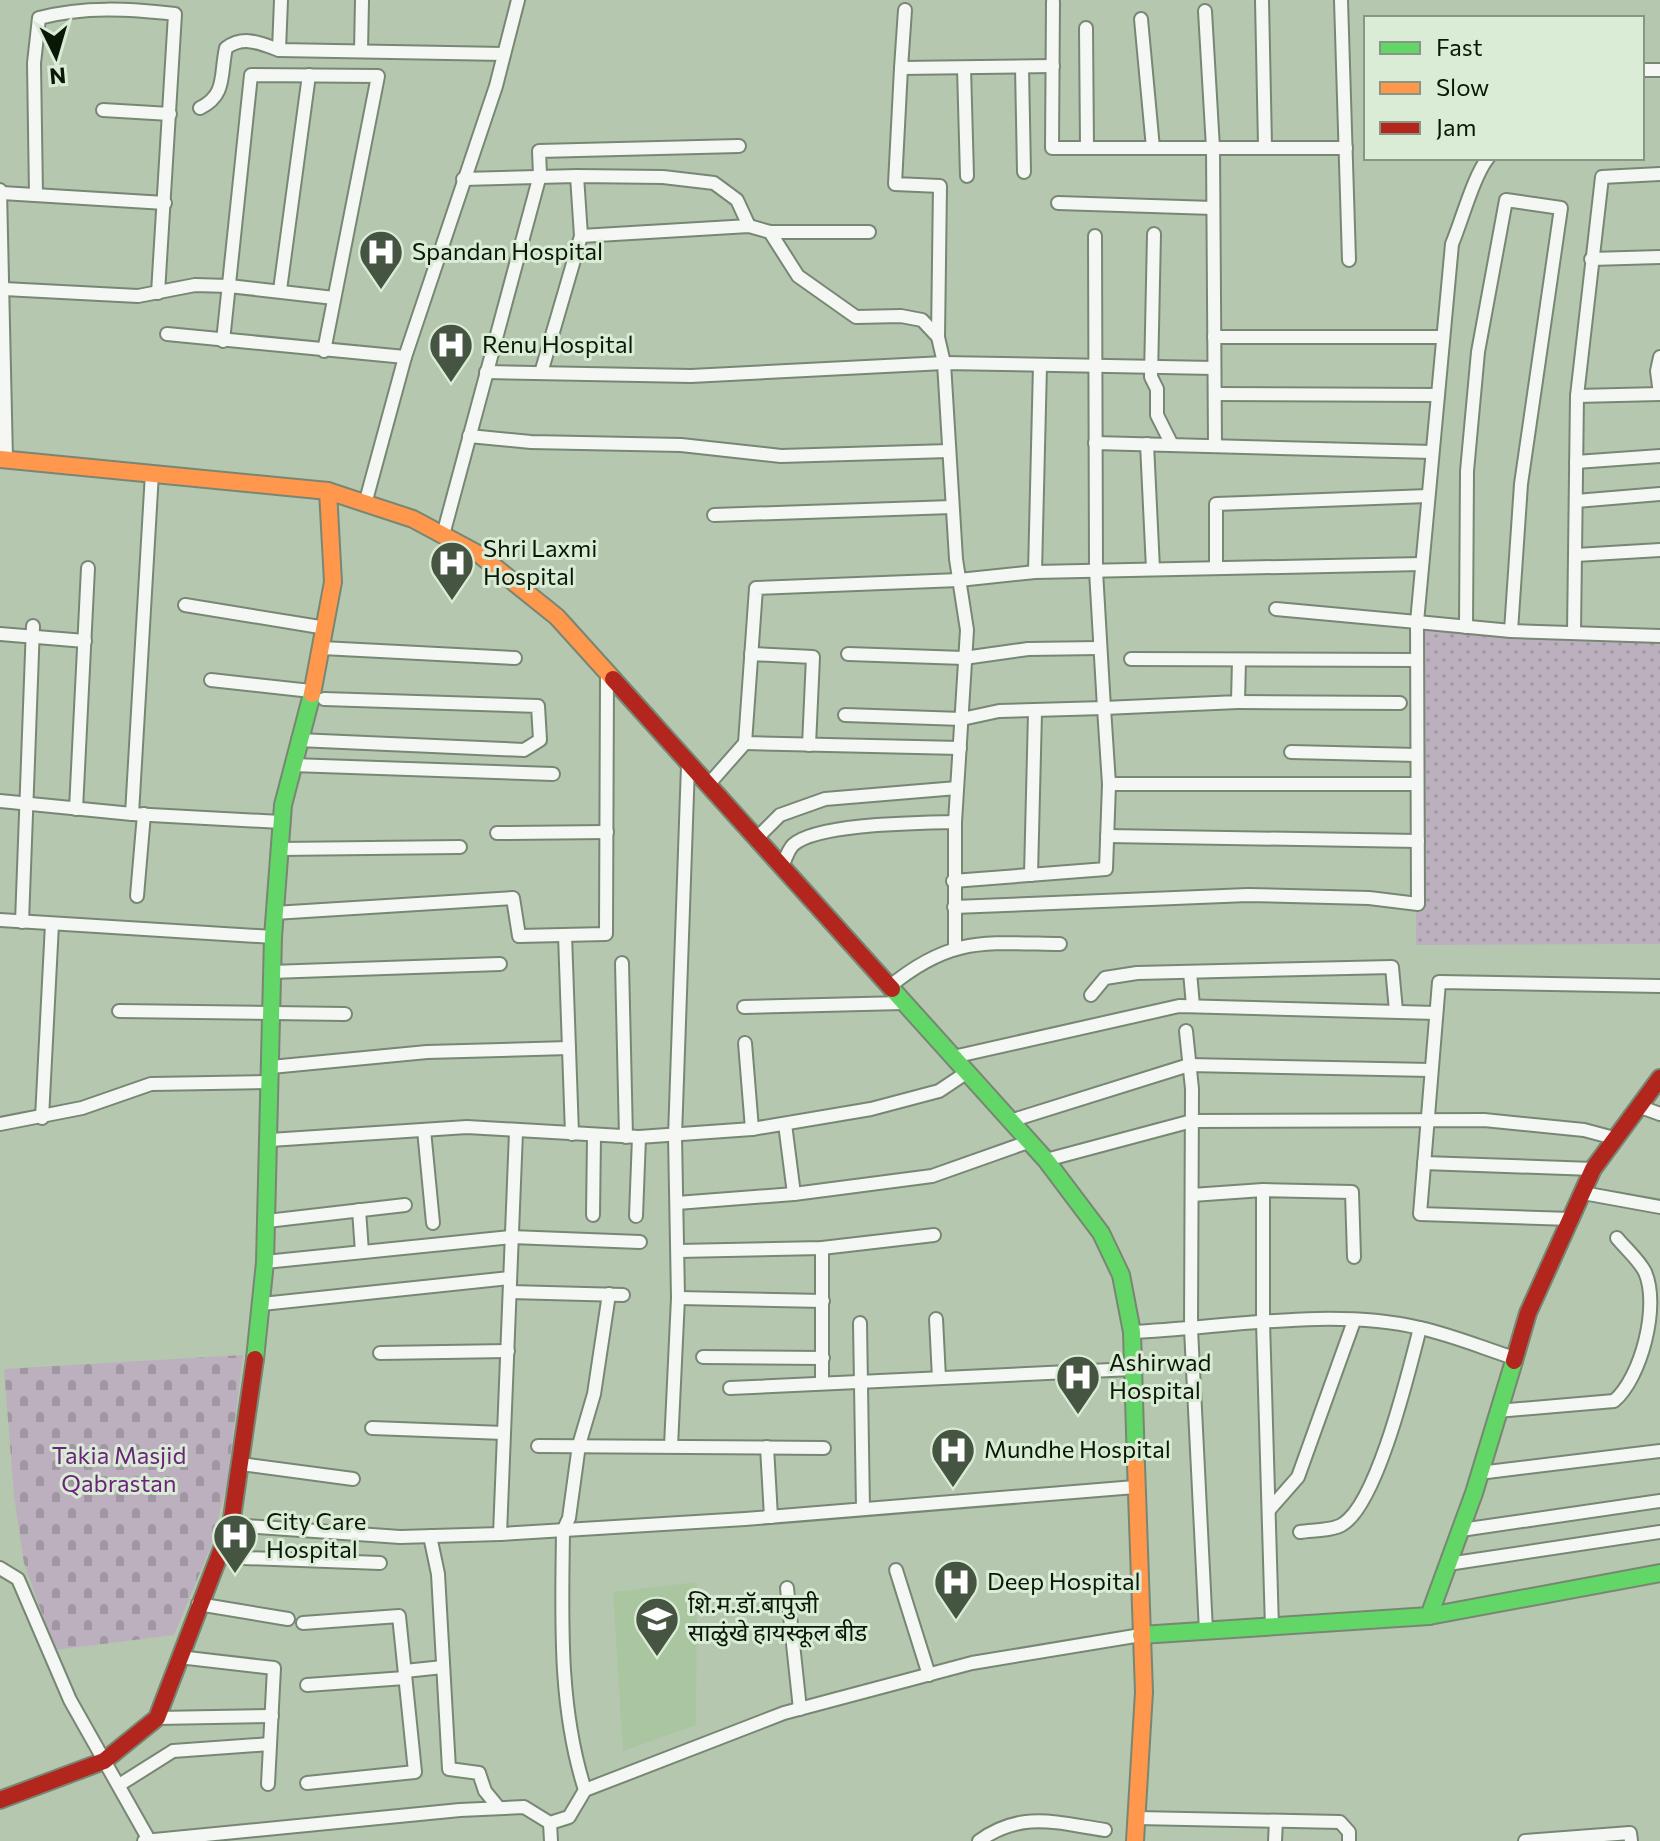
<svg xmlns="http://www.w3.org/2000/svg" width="1660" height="1841" font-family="Commissioner,'Noto Sans Devanagari',sans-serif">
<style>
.built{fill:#a9c6a1}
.grass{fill:url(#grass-dots)}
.cemetery{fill:url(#cemetery-stones)}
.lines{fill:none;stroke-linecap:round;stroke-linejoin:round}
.street-casing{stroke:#788774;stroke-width:16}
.fast-casing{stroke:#788774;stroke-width:20}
.slow-casing{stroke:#788774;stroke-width:20}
.jam-casing{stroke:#788774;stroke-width:20}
.street{stroke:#f4f7f3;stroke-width:12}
.fast{stroke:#63d668;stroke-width:16}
.slow{stroke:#ff974d;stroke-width:16}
.jam{stroke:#b3261e;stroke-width:16}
.labels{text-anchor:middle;stroke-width:6;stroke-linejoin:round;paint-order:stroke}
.poi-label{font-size:24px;fill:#0a1707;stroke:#dbecd6;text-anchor:start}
.park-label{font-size:24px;fill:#69237b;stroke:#dbecd6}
</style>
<defs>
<pattern id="grass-dots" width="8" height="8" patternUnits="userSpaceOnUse" patternTransform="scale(2)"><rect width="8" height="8" fill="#bcb0bf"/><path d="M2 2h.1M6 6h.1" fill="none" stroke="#a097a3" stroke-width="1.8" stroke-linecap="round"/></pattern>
<pattern id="cemetery-stones" width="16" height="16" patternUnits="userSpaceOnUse" patternTransform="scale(2)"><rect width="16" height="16" fill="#bcb0bf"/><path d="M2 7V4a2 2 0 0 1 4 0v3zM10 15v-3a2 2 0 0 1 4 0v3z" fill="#a097a3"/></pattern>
</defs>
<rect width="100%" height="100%" fill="#b5c7af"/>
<!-- built -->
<polygon class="built" points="697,1582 696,1725 623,1751 613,1592"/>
<!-- grass -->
<polygon class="grass" points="1417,622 1660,636 1660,944 1416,945"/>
<!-- cemetery -->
<polygon class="cemetery" points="243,1355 227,1484 211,1546 174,1635 55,1650 24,1563 14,1496 4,1369"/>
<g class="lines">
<!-- street casing -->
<g class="street-casing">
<g id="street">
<polyline points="1262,0 1265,146"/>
<polyline points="1341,0 1349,260"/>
<polyline points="1053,2 1052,148 1346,148"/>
<polyline points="905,10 901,68 1053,66"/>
<polyline points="1205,11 1213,148 1215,446"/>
<polyline points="1141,19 1153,148"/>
<polyline points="1086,28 1087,148"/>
<polyline points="279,50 281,0"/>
<polyline points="361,51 362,0"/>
<polyline points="1022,67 1024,172"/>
<polyline points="901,68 895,184 940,186 938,337"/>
<polyline points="964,68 967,176"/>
<polyline points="1642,70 1660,70"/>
<path d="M 200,108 C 227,95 220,74 226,48 C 244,35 259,43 279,50 L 504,54"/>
<polyline points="103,110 170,114"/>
<polyline points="463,179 577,176 663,177 714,183 737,200 749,226"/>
<polyline points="0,190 6,460"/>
<polyline points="2,193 165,203"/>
<path d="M 36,195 L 34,63 L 39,18 C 85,6 129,9 175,14 L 158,293"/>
<polyline points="1058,203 1213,208"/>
<polyline points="770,232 869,232"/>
<polyline points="1154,234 1151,377 1157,389 1157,415 1172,445"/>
<polyline points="581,236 749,226 770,232 798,276 856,317 901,316 922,320 938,337 944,363 956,559 967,630 955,822 955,948"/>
<polyline points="1591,259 1660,257"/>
<polyline points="4,289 138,296 195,285 229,286 334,298"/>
<polyline points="280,290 309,75"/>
<polyline points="167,334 405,357"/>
<polyline points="1214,337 1443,337"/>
<polyline points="223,341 251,75 378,76 324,351"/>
<polyline points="1660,357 1657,371 1660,394"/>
<polyline points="486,372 691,376 944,363 1214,368"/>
<polyline points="541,373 581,236 577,176"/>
<polyline points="1215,394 1438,395"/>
<polyline points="1577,396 1660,394"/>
<polyline points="469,436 531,442 681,445 781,456 949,451"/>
<polyline points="1095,443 1432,452"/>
<polyline points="1147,444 1153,569"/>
<polyline points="1576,462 1660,456"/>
<polyline points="1576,501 1660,494"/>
<polyline points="365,504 405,357 496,86 518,0"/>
<polyline points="714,515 952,507"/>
<polyline points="443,535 540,175 539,151 739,146"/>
<polyline points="1576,555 1660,550"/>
<polyline points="1216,568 1216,504 1428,496"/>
<polyline points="1035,572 1040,365"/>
<polyline points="185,605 326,628"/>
<path d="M 1276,609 L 1417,622 L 1452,244 C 1462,220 1474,175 1488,158"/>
<polyline points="1466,627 1467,471 1478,352 1506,200 1561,208 1521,484 1511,631"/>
<polyline points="1574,633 1577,396 1602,177 1660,174"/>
<polyline points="0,634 85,641"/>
<polyline points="322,648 515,658"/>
<polyline points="751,654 813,657 809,745"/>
<polyline points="848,654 964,658 1028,649 1099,648"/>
<polyline points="1131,659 1417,660"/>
<polyline points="211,680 311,691"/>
<polyline points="1238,702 1400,703"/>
<polyline points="845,715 962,719 999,711 1104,708 1096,571 1095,236"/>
<polyline points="298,740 524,750 540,740 538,706 324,699"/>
<polyline points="960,748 745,743 756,588 959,580 1035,572 1422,564"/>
<polyline points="1291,752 1417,755"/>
<polyline points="292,765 553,774"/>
<polyline points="1109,784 1417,784"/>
<polyline points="708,785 745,743"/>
<polyline points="0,801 132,814 281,822"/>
<polyline points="76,809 88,568"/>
<polyline points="132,814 152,473"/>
<polyline points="497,833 607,832"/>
<polyline points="1107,836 1418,841"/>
<polyline points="756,839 780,815 825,799 957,788"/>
<polyline points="279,849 460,847"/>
<path d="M 782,867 C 785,860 788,850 793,845 C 817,823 921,823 955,822"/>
<polyline points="1031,875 1035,712"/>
<polyline points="953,881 1106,869 1109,784 1104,708 1238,702 1239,660"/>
<polyline points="137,896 144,814"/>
<polyline points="954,907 1248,895 1369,898 1418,904 1417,622 1511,631 1660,636"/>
<polyline points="274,913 513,898 519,936 606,934 607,676"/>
<polyline points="0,920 273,937"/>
<polyline points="22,922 33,626"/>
<polyline points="565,935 572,1134"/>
<polyline points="622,963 626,1137"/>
<polyline points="271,972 500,964"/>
<polyline points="1190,972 1193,1006"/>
<path d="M 889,987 C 951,936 984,943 1060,944"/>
<polyline points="1091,995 1105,978 1137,973 1392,967 1396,1011"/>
<polyline points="744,1007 903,1003"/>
<polyline points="119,1011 345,1014"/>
<polyline points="1186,1031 1192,1089 1191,1329 1206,1631"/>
<polyline points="745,1043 752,1129"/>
<polyline points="953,1057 1179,1006 1436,1013"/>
<polyline points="271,1067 427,1052 569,1048"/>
<polyline points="1638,1106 1660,1114"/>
<polyline points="42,1118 52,924"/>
<polyline points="1010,1121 1189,1065 1431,1070"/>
<polyline points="0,1124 82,1108 151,1084 270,1082"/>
<polyline points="785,1124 794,1194"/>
<polyline points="424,1130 433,1223"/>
<polyline points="270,1140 467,1127 639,1137 752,1129 871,1109 939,1091 966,1073"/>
<polyline points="1046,1160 1192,1121 1484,1120 1584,1130 1614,1138"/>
<polyline points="1424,1163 1593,1169"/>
<polyline points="1583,1193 1660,1207"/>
<polyline points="1192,1195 1263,1190"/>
<polyline points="677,1203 794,1194 932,1176 1028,1142"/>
<polyline points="359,1210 362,1252"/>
<polyline points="593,1215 594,1136"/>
<polyline points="636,1216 639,1137"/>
<polyline points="1571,1219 1420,1214 1439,982 1660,986"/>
<polyline points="267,1221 405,1205"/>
<polyline points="822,1248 822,1383"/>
<polyline points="678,1251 822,1248 934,1235"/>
<polyline points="265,1262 511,1237 640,1242"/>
<polyline points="510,1292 623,1295"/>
<polyline points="678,1298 823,1301"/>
<polyline points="262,1304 510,1278"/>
<polyline points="936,1319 939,1378"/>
<polyline points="860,1323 863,1509"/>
<path d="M 1132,1332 C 1223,1328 1331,1307 1420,1328 C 1452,1335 1483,1348 1514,1358"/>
<polyline points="380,1353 508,1351"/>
<polyline points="703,1357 823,1358"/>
<polyline points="730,1388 1132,1369"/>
<path d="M 1497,1411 L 1614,1401 C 1641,1378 1660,1306 1645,1272 C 1639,1260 1626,1249 1617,1238"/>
<polyline points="372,1428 504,1433"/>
<polyline points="538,1446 824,1448"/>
<polyline points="671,1446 678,1298 675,1136 688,765"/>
<polyline points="767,1447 771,1517"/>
<polyline points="241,1464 353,1479"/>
<polyline points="1479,1473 1660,1451"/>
<polyline points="1269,1510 1298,1477 1354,1321"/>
<polyline points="231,1525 400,1537 500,1534 745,1519 1135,1487"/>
<polyline points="1461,1530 1660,1501"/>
<path d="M 1300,1532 C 1312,1530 1333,1531 1343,1524 C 1378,1502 1409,1370 1420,1328"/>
<polyline points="500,1534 516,1132"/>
<polyline points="430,1536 438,1574 449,1769 479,1773 485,1791 499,1808"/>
<polyline points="217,1557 380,1563"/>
<polyline points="1448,1564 1660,1532"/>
<polyline points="0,1568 18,1579 70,1700 149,1840"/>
<polyline points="896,1570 929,1675"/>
<polyline points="787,1588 800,1709"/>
<polyline points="198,1604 288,1619"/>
<polyline points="303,1623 399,1616 415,1772 307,1783"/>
<polyline points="1272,1628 1263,1322 1263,1190 1352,1192 1354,1257"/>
<polyline points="179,1657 274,1668 268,1784"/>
<polyline points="405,1671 443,1667"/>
<polyline points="307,1685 405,1678"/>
<polyline points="157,1718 272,1716"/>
<polyline points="119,1785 173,1751 270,1744"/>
<path d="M 585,1790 C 558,1706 562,1617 563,1531 L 569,1518 L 579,1445 L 594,1394 L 609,1294"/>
<polyline points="1137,1818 1340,1822 1349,1832 1349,1841"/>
<polyline points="550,1823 551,1841"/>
<polyline points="144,1841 460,1810 524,1807 550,1823 569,1817 585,1790 784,1713 972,1663 1141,1635"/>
<path d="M 979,1841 C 1022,1810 1057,1823 1105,1830"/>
<polyline points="1275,1841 1276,1821"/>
<polyline points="1525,1841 1630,1833 1631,1841"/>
</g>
</g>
<!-- fast casing -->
<g class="fast-casing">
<g id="fast">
<polyline points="892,989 1046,1160 1101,1233 1121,1275 1132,1332 1136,1465"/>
<polyline points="255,1359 265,1262 273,937 283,805 312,694"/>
<polyline points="1429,1616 1660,1573"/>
<polyline points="1141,1635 1429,1616 1474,1493 1514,1361"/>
</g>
</g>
<!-- slow casing -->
<g class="slow-casing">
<g id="slow">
<polyline points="0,459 328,491 413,519 480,555 557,617 613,679"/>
<polyline points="312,694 333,582 328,491"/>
<polyline points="1135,1841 1144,1692 1136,1465"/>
</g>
</g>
<!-- jam casing -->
<g class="jam-casing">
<g id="jam">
<polyline points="613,679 892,989"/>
<polyline points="1514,1361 1528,1313 1593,1169 1660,1078"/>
<polyline points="0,1800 104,1761 157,1718 231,1525 255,1359"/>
</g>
</g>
<!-- street -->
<use href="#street" class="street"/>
<!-- fast -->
<use href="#fast" class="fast"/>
<!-- slow -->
<use href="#slow" class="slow"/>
<!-- jam -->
<use href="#jam" class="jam"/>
</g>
<!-- icons -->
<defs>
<g id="hospital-pin" transform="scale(2.3)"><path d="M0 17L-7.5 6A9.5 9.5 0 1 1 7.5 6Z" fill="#465542" stroke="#dbecd6"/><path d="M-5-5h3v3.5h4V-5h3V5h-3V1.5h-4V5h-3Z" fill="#fff"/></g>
<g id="university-pin" transform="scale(2.3)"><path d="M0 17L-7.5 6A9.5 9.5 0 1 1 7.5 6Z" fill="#465542" stroke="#dbecd6"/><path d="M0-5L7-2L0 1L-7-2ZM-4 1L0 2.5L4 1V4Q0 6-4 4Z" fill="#fff"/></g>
</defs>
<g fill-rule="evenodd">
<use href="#hospital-pin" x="381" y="252"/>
<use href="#hospital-pin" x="451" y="345"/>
<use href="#hospital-pin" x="452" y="563"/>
<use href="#hospital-pin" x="1078" y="1377"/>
<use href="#hospital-pin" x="953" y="1450"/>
<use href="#hospital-pin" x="235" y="1536"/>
<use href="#hospital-pin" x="956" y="1582"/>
<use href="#university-pin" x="657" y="1619"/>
</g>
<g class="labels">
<!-- poi labels -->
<g class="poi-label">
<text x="412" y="260">Spandan Hospital</text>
<text x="482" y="353">Renu Hospital</text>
<text x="483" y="557">Shri Laxmi<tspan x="483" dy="28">Hospital</tspan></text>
<text x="1109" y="1371">Ashirwad<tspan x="1109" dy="28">Hospital</tspan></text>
<text x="984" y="1458">Mundhe Hospital</text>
<text x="266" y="1530">City Care<tspan x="266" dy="28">Hospital</tspan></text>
<text x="987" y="1590">Deep Hospital</text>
<text x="688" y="1613">शि.म.डॉ.बापुजी<tspan x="688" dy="28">साळुंखे हायस्कूल बीड</tspan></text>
</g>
<!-- park labels -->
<g class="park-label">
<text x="119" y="1464">Takia Masjid<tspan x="119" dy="28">Qabrastan</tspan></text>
</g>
</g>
<!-- legend -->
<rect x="1364" y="16" width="280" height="144" fill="#dbecd6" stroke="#879783" stroke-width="2"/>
<rect x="1380" y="42" width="40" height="12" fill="#63d668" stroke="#879783" stroke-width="2"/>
<text x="1436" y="56" font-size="24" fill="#0a1707">Fast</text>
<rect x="1380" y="82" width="40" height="12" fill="#ff974d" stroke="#879783" stroke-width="2"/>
<text x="1436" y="96" font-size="24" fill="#0a1707">Slow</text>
<rect x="1380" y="122" width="40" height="12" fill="#b3261e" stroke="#879783" stroke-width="2"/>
<text x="1436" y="136" font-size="24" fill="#0a1707">Jam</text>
<!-- north arrow -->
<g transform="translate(56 56) rotate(175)" stroke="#dbecd6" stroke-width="6" paint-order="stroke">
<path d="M0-6L14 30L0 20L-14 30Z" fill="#0a1707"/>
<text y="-12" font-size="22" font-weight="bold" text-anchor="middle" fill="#0a1707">N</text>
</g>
</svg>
